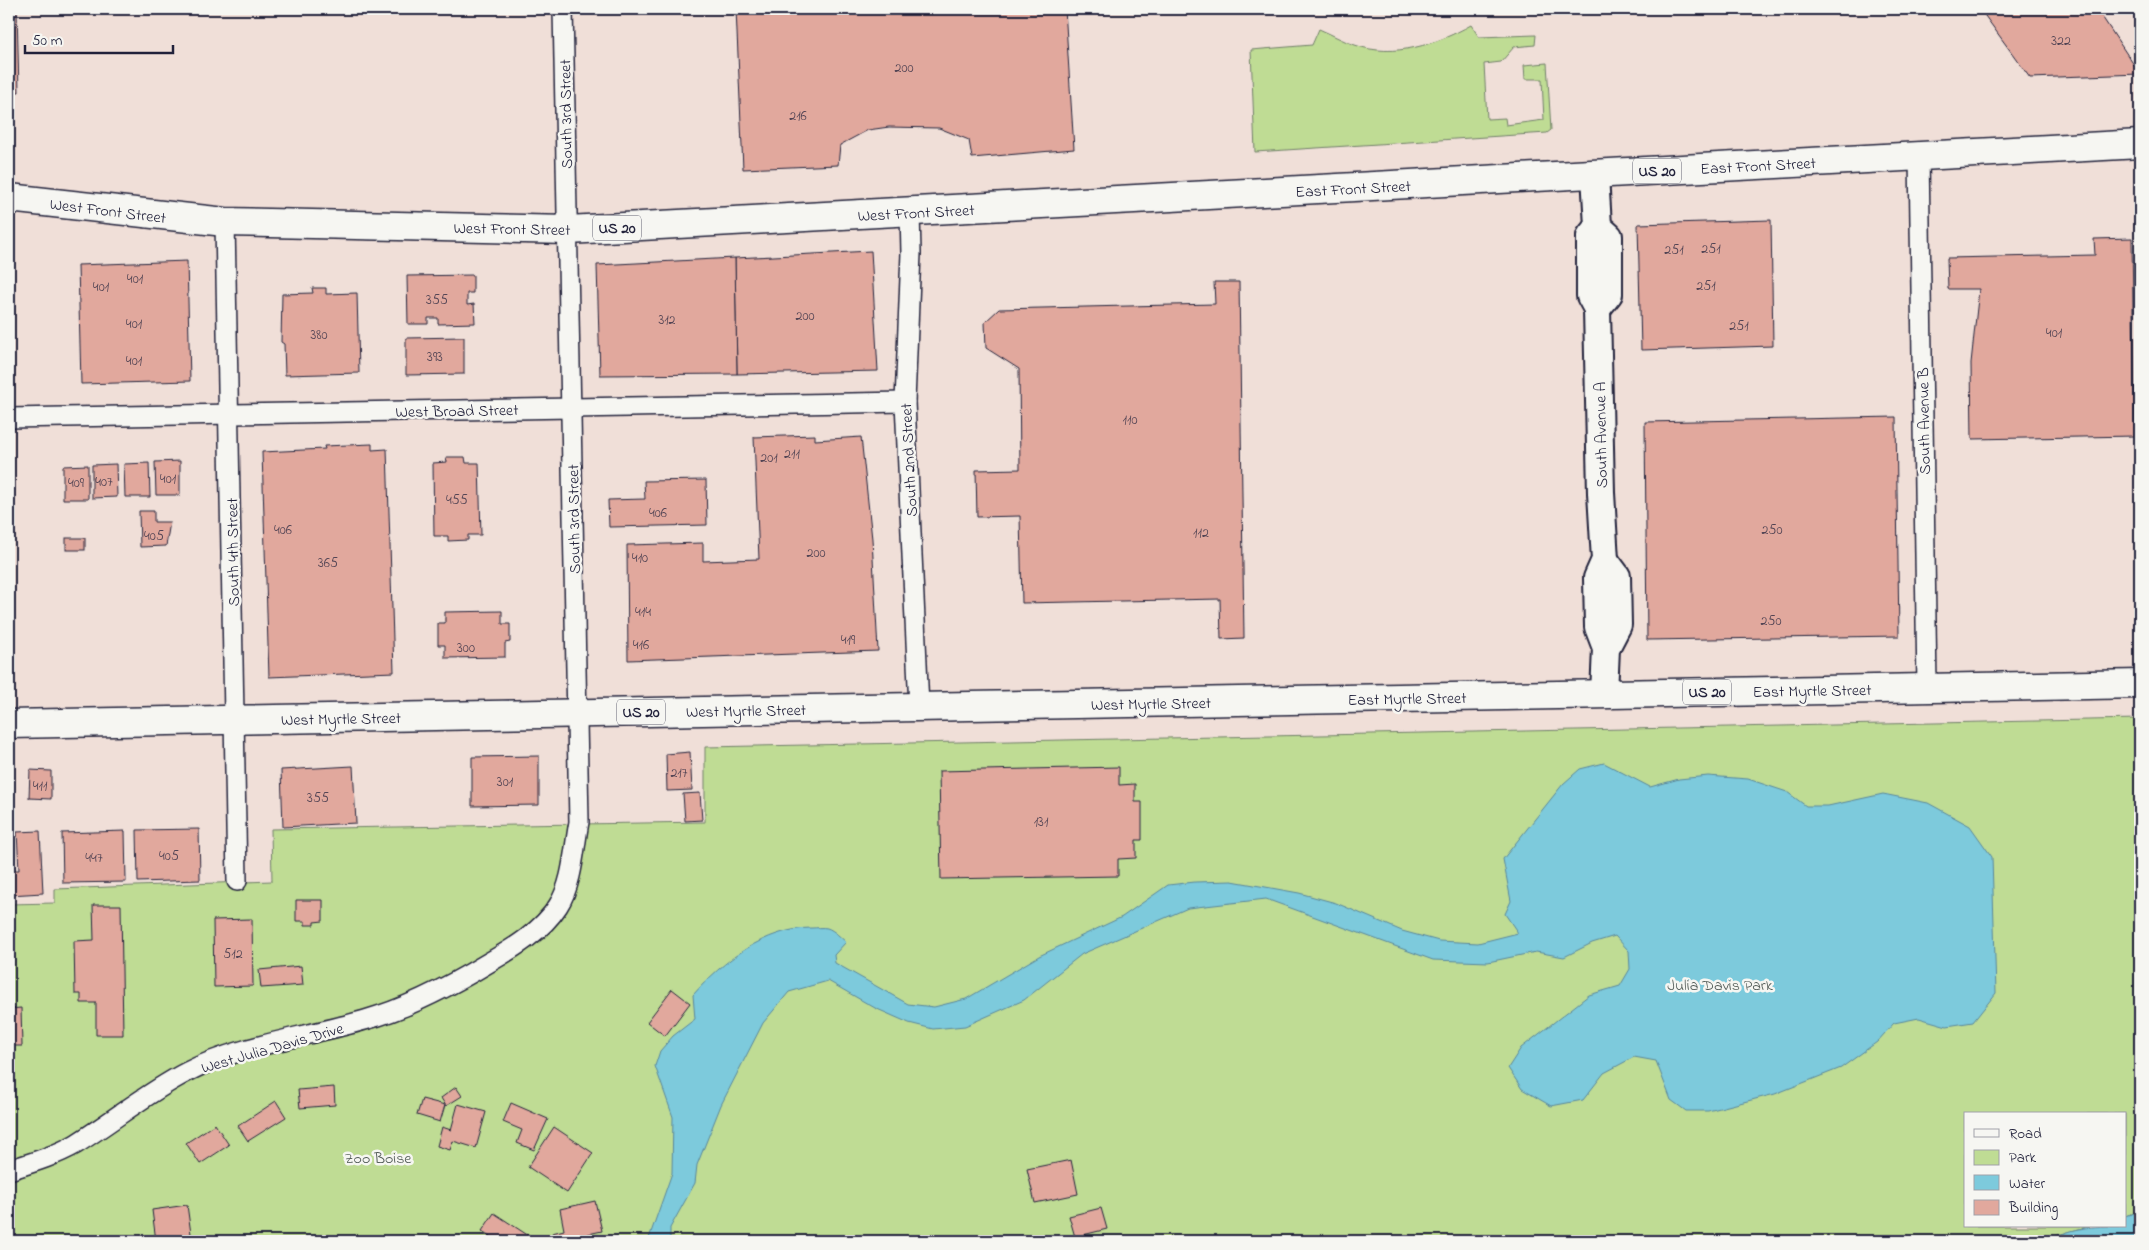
<svg xmlns="http://www.w3.org/2000/svg" width="2149" height="1250" font-family="'Indie Flower',sans-serif">
<style>
.green{fill:#bfdc94;stroke:#707f68}
.water{fill:#7dcadc;stroke:#59879c}
.building{fill:#e1a89d;stroke:#22223b}
.lines{fill:none;stroke-linecap:round;stroke-linejoin:round}
.street-casing{stroke:#22223b;stroke-width:22}
.secondary-casing{stroke:#22223b;stroke-width:30}
.primary-casing{stroke:#22223b;stroke-width:31}
.street{stroke:#f6f6f2;stroke-width:19}
.secondary{stroke:#f6f6f2;stroke-width:26}
.primary{stroke:#f6f6f2;stroke-width:28}
.labels{text-anchor:middle;stroke-width:5;stroke-linejoin:round;paint-order:stroke}
.number-label{font-size:14px;fill:#524454}
.shield{fill:#f6f6f2;stroke:#626272;stroke-width:1}
.shield-label{font-size:15px;font-weight:bold;fill:#22223b}
.street-label{font-size:16px;fill:#22223b;stroke:#f6f6f2}
.park-label{font-size:16px;fill:#515a56;stroke:#f6f6f2}
</style>
<rect width="100%" height="100%" fill="#f0dfd8"/>
<filter id="ink" filterUnits="userSpaceOnUse"><feTurbulence type="fractalNoise" baseFrequency=".02" numOctaves="2"/><feDisplacementMap in="SourceGraphic" scale="10" xChannelSelector="R" yChannelSelector="G"/><feConvolveMatrix kernelMatrix="1 2 1 2 8 2 1 2 1" color-interpolation-filters="sRGB"/></filter>
<g filter="url(#ink)">
<!-- green -->
<g class="green">
<path d="M 1471,25 L 1479,37 L 1536,35 L 1535,45 L 1514,47 L 1501,62 L 1484,64 L 1487,119 L 1505,118 L 1506,125 L 1544,120 L 1542,79 L 1525,79 L 1524,65 L 1547,63 L 1551,130 L 1547,133 L 1255,152 L 1251,50 L 1312,45 L 1319,29 C 1331,34 1343,41 1355,45 C 1394,59 1437,44 1471,25 Z"/>
<polygon points="2140,719 2140,1211 2125,1216 2125,1114 1965,1114 1965,1226 2089,1226 2058,1235 2049,1241 9,1241 9,904 55,903 55,889 272,881 271,829 705,822 705,747"/>
</g>
<!-- water -->
<g class="water">
<path d="M 1604,763 L 1650,787 L 1679,779 L 1708,776 L 1748,779 L 1787,792 L 1806,806 L 1828,806 L 1883,794 L 1928,803 L 1970,826 L 1992,857 L 1996,993 L 1973,1022 L 1947,1026 L 1919,1018 L 1894,1023 L 1877,1042 L 1841,1068 L 1775,1094 L 1708,1111 L 1686,1111 L 1671,1100 L 1656,1061 L 1634,1057 L 1604,1073 L 1583,1100 L 1551,1106 L 1522,1089 L 1508,1068 L 1521,1048 L 1589,995 L 1620,986 L 1630,969 L 1629,951 L 1615,936 L 1592,943 L 1564,957 L 1536,952 L 1488,962 L 1433,960 L 1266,899 L 1188,908 L 1082,954 L 1024,1000 L 965,1026 L 933,1029 L 909,1023 L 875,1008 L 828,981 L 789,992 L 763,1023 L 721,1105 L 697,1165 L 695,1183 L 670,1228 L 670,1241 L 648,1241 L 672,1173 L 673,1117 L 655,1066 L 660,1051 L 673,1036 L 695,1019 L 693,995 C 723,961 765,928 812,928 C 816,928 823,927 827,928 C 834,930 841,938 846,942 L 834,955 L 835,963 L 908,1004 L 934,1007 L 966,999 L 1039,956 L 1122,917 L 1168,885 L 1195,882 L 1232,881 L 1299,893 L 1336,903 L 1402,931 L 1439,941 L 1478,943 L 1518,933 L 1505,914 L 1511,901 L 1503,859 L 1563,784 L 1580,769 Z"/>
<path d="M 2140,1211 L 2140,1241 L 2049,1241 C 2072,1226 2099,1226 2125,1226 L 2125,1216 Z"/>
</g>
<!-- building -->
<g class="building">
<polygon points="9,9 17,9 19,92 9,92"/>
<polygon points="736,9 1065,9 1074,149 972,158 969,140 939,128 889,127 868,130 840,145 838,165 743,169"/>
<polygon points="1241,9 1309,9 1241,13"/>
<polygon points="1980,9 2097,9 2140,74 2030,78"/>
<polygon points="1771,220 1773,346 1641,350 1638,224"/>
<polygon points="2132,238 2135,436 1972,439 1971,363 1979,289 1948,289 1947,258 2095,255 2094,239"/>
<polygon points="871,251 878,371 737,374 735,258"/>
<polygon points="735,258 737,374 600,375 597,265"/>
<polygon points="187,261 190,381 81,384 78,265"/>
<polygon points="473,275 473,293 467,293 467,305 474,304 475,323 438,324 438,318 428,318 428,324 408,324 407,276"/>
<polygon points="1214,282 1239,282 1244,638 1221,639 1220,599 1022,603 1020,516 977,517 976,470 1020,469 1019,369 986,348 985,322 999,309 1215,304"/>
<polygon points="312,288 326,288 326,294 357,293 359,373 285,375 284,344 281,342 282,294 313,293"/>
<polygon points="464,337 464,374 406,375 406,338"/>
<polygon points="1896,417 1899,636 1647,640 1645,422"/>
<polygon points="815,435 815,440 861,437 872,539 878,651 628,660 627,545 703,543 703,561 759,559 754,437"/>
<polygon points="372,444 372,450 387,449 394,672 269,677 262,452 325,449 324,446"/>
<polygon points="446,457 465,457 466,463 479,463 481,535 468,535 468,540 448,541 448,536 434,536 433,463 447,462"/>
<polygon points="180,461 180,495 156,495 155,462"/>
<polygon points="149,463 150,497 125,497 124,464"/>
<polygon points="116,464 117,497 92,498 92,465"/>
<polygon points="88,465 88,499 63,499 63,466"/>
<polygon points="706,480 707,525 609,527 608,500 645,499 644,481"/>
<polygon points="139,511 154,511 154,522 170,522 166,546 140,547"/>
<rect x="66" y="538" width="19" height="12"/>
<polygon points="502,611 502,624 510,624 510,642 505,643 505,657 445,658 445,645 438,645 438,623 445,623 445,612"/>
<polygon points="690,752 692,790 667,791 666,754"/>
<polygon points="539,756 539,805 472,806 472,757"/>
<polygon points="353,766 356,823 283,827 281,770"/>
<polygon points="1119,767 1119,785 1135,784 1135,802 1142,802 1142,840 1136,840 1136,858 1118,859 1118,876 941,879 939,771"/>
<polygon points="30,770 51,771 51,799 29,798"/>
<polygon points="700,793 702,820 685,821 683,794"/>
<polygon points="199,829 200,880 138,882 137,830"/>
<polygon points="40,831 43,893 9,895 9,870 19,870 17,832"/>
<polygon points="125,831 126,882 63,883 62,833"/>
<polygon points="296,900 323,900 323,921 314,922 314,925 305,925 305,921 296,921"/>
<polygon points="93,905 121,905 123,1035 96,1035 96,1003 81,1003 81,994 75,994 74,941 94,940"/>
<polygon points="252,919 253,986 214,987 213,920"/>
<polygon points="301,966 303,985 261,988 259,970"/>
<polygon points="672,989 690,1003 665,1036 647,1022"/>
<polygon points="21,1008 22,1046 9,1046 9,1009"/>
<polygon points="334,1087 335,1105 300,1108 298,1090"/>
<polygon points="456,1087 462,1096 446,1106 441,1098"/>
<polygon points="422,1099 445,1105 440,1122 417,1115"/>
<polygon points="276,1101 286,1117 248,1141 238,1126"/>
<polygon points="511,1103 548,1119 534,1150 517,1143 522,1130 503,1122"/>
<polygon points="458,1104 486,1112 476,1148 453,1141 450,1150 437,1146 442,1127 451,1130"/>
<polygon points="215,1124 229,1145 200,1164 186,1143"/>
<polygon points="554,1127 593,1153 567,1193 528,1167"/>
<polygon points="1071,1160 1078,1194 1035,1203 1027,1169"/>
<polygon points="595,1201 602,1231 588,1234 589,1241 538,1241 553,1238 552,1233 564,1230 560,1209"/>
<polygon points="187,1205 192,1241 156,1241 152,1210"/>
<polygon points="1101,1208 1107,1229 1075,1237 1069,1216"/>
<polygon points="494,1213 529,1236 525,1241 498,1241 482,1231"/>
</g>
<g class="lines">
<!-- street casing -->
<g class="street-casing">
<g id="street">
<polyline points="1919,156 1927,687"/>
<polyline points="910,212 911,253 905,402 919,707"/>
<polyline points="225,222 237,881"/>
<polyline points="9,418 905,402"/>
<path d="M 9,1170 C 31,1163 55,1156 76,1144 C 113,1121 148,1092 187,1072 C 237,1046 310,1036 365,1020 C 409,1008 450,986 488,963 C 514,948 542,931 558,906 C 573,883 574,848 579,822 L 563,9"/>
</g>
</g>
<!-- secondary casing -->
<g class="secondary-casing">
<g id="secondary">
<polyline points="1595,175 1598,226 1609,236 1609,294 1597,309"/>
<polyline points="1598,226 1590,236 1590,296 1597,309 1601,493 1605,560 1597,578 1598,627 1606,648 1604,694"/>
<polyline points="1605,560 1617,576 1618,625 1606,648"/>
</g>
</g>
<!-- primary casing -->
<g class="primary-casing">
<g id="primary">
<polyline points="9,198 225,222 568,230 2140,144"/>
<polyline points="9,724 2140,684"/>
</g>
</g>
<!-- street -->
<use href="#street" class="street"/>
<!-- secondary -->
<use href="#secondary" class="secondary"/>
<!-- primary -->
<use href="#primary" class="primary"/>
</g>
</g>
<g class="labels">
<!-- number labels -->
<g class="number-label">
<text x="2061" y="45">322</text>
<text x="904" y="72">200</text>
<text x="798" y="120">216</text>
<text x="1711" y="253">251</text>
<text x="1674" y="254">251</text>
<text x="135" y="283">401</text>
<text x="1706" y="290">251</text>
<text x="101" y="291">401</text>
<text x="437" y="304">355</text>
<text x="805" y="320">200</text>
<text x="667" y="324">312</text>
<text x="134" y="328">401</text>
<text x="1739" y="330">251</text>
<text x="2054" y="337">401</text>
<text x="319" y="339">380</text>
<text x="435" y="361">393</text>
<text x="134" y="365">401</text>
<text x="1130" y="424">110</text>
<text x="792" y="458">211</text>
<text x="769" y="462">201</text>
<text x="168" y="483">401</text>
<text x="104" y="486">407</text>
<text x="76" y="487">409</text>
<text x="457" y="504">455</text>
<text x="658" y="517">406</text>
<text x="283" y="534">406</text>
<text x="1772" y="534">250</text>
<text x="1201" y="537">112</text>
<text x="154" y="540">405</text>
<text x="816" y="557">200</text>
<text x="640" y="562">410</text>
<text x="328" y="567">365</text>
<text x="643" y="616">414</text>
<text x="1771" y="625">250</text>
<text x="848" y="644">419</text>
<text x="641" y="649">416</text>
<text x="466" y="652">300</text>
<text x="679" y="777">217</text>
<text x="505" y="786">301</text>
<text x="40" y="790">411</text>
<text x="318" y="802">355</text>
<text x="1041" y="826">131</text>
<text x="169" y="860">405</text>
<text x="94" y="862">447</text>
<text x="233" y="958">512</text>
</g>
<!-- shield labels -->
<g class="shield">
<rect x="1633" y="158.5" width="48" height="25" rx="4"/>
<rect x="593" y="215.5" width="48" height="25" rx="4"/>
<rect x="1683" y="679.5" width="48" height="25" rx="4"/>
<rect x="617" y="699.5" width="48" height="25" rx="4"/>
</g>
<g class="shield-label">
<text x="1657" y="176">US 20</text>
<text x="617" y="233">US 20</text>
<text x="1707" y="697">US 20</text>
<text x="641" y="717">US 20</text>
</g>
<!-- street labels -->
<g class="street-label">
<text transform="translate(565 114) rotate(-91)" y="6">South 3rd Street</text>
<text transform="translate(1758 165) rotate(-3)" y="6">East Front Street</text>
<text transform="translate(1353 188) rotate(-3)" y="6">East Front Street</text>
<text transform="translate(108 210) rotate(7)" y="6">West Front Street</text>
<text transform="translate(916 212) rotate(-3)" y="6">West Front Street</text>
<text transform="translate(512 228) rotate(1)" y="6">West Front Street</text>
<text transform="translate(457 410) rotate(-1)" y="6">West Broad Street</text>
<text transform="translate(1923 421) rotate(-91)" y="6">South Avenue B</text>
<text transform="translate(1600 435) rotate(-91)" y="6">South Avenue A</text>
<text transform="translate(908 460) rotate(-93)" y="6">South 2nd Street</text>
<text transform="translate(573 519) rotate(-91)" y="6">South 3rd Street</text>
<text transform="translate(232 552) rotate(-91)" y="6">South 4th Street</text>
<text transform="translate(1812 690) rotate(-1)" y="6">East Myrtle Street</text>
<text transform="translate(1407 698) rotate(-1)" y="6">East Myrtle Street</text>
<text transform="translate(1151 703) rotate(-1)" y="6">West Myrtle Street</text>
<text transform="translate(746 710) rotate(-1)" y="6">West Myrtle Street</text>
<text transform="translate(341 718) rotate(-1)" y="6">West Myrtle Street</text>
<text transform="translate(272 1047) rotate(-16)" y="6">West Julia Davis Drive</text>
</g>
<!-- park labels -->
<g class="park-label">
<text x="1720" y="990">Julia Davis Park</text>
<text x="378" y="1163">Zoo Boise</text>
</g>
</g>
<!-- margin -->
<rect width="2149" height="1250" fill="none" stroke="#f6f6f2" stroke-width="30"/>
<rect x="15" y="15" width="2119" height="1220" fill="none" stroke="#22223b" stroke-width="2" filter="url(#ink)"/>
<!-- legend -->
<rect x="1964" y="1112" width="162" height="115" fill="#f6f6f2" stroke="#a1a1a9"/>
<rect x="1974" y="1129" width="25" height="8" fill="#f6f6f2" stroke="#a1a1a9"/>
<text x="2009" y="1138" font-size="15" fill="#22223b">Road</text>
<rect x="1974" y="1150" width="25" height="15" fill="#bfdc94" stroke="#a1a1a9"/>
<text x="2009" y="1162" font-size="15" fill="#22223b">Park</text>
<rect x="1974" y="1175" width="25" height="15" fill="#7dcadc" stroke="#a1a1a9"/>
<text x="2009" y="1188" font-size="15" fill="#22223b">Water</text>
<rect x="1974" y="1200" width="25" height="15" fill="#e1a89d" stroke="#a1a1a9"/>
<text x="2009" y="1212" font-size="15" fill="#22223b">Building</text>
<!-- scale -->
<path d="M25 45v8h148v-8" fill="none" stroke="#22223b" stroke-width="2.5"/>
<text x="32" y="45" font-size="15" fill="#22223b" stroke="#f6f6f2" stroke-width="4" paint-order="stroke">50 m</text>
</svg>
